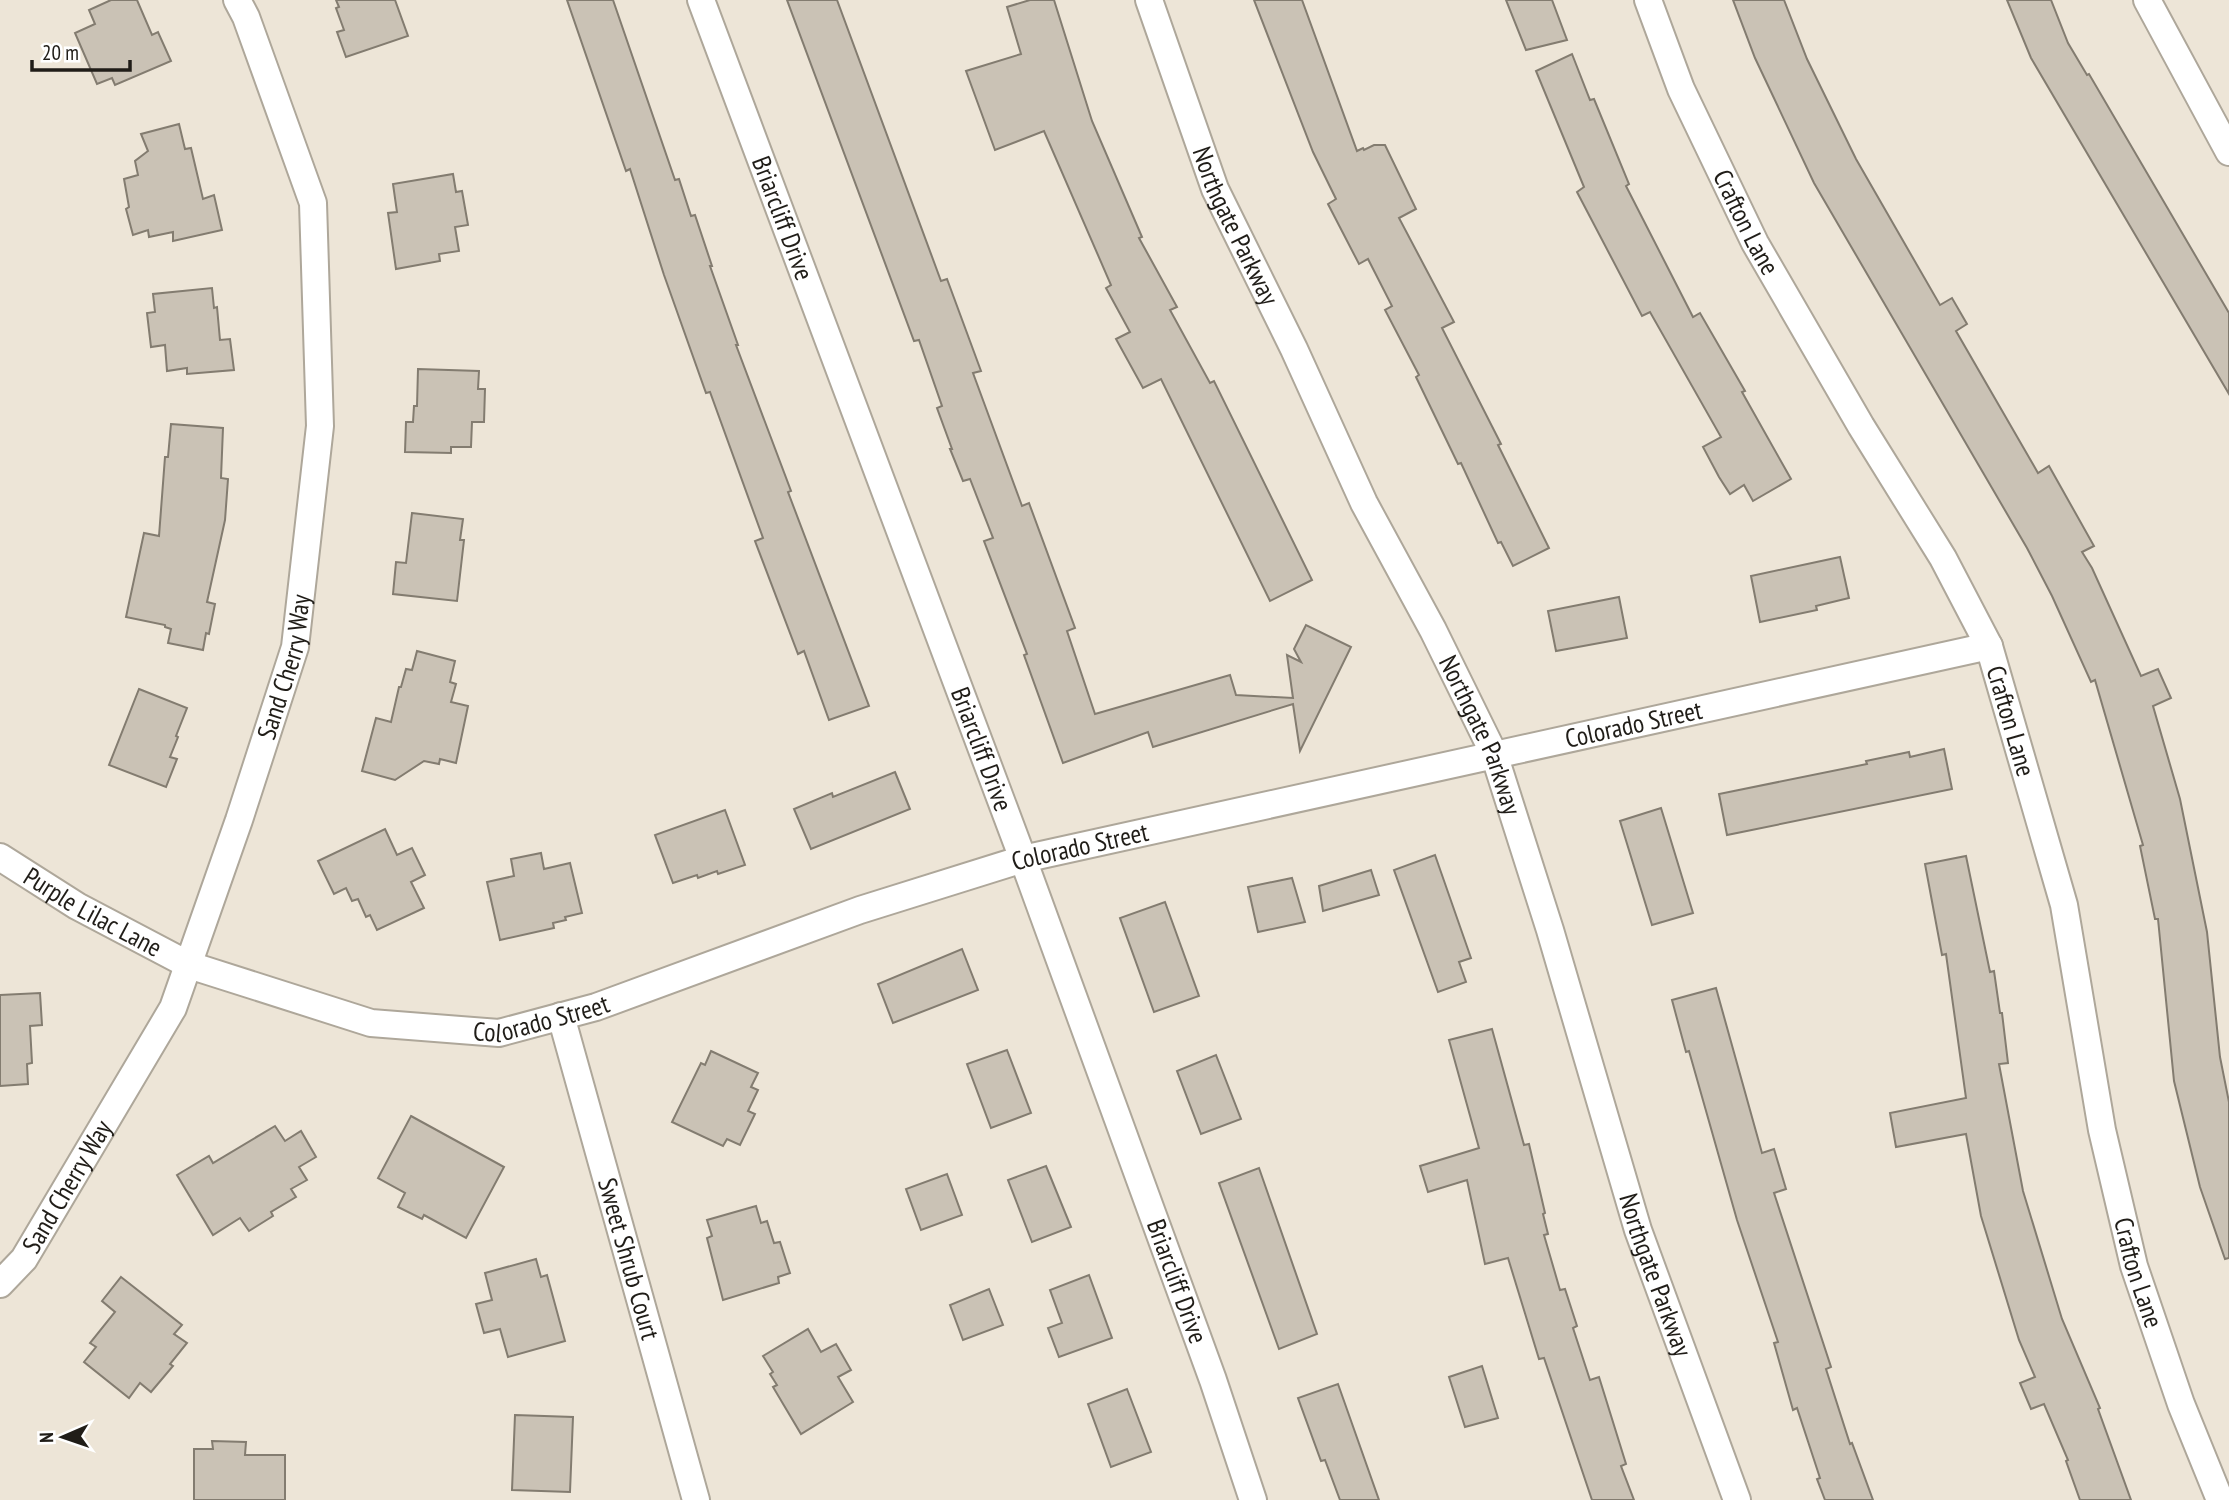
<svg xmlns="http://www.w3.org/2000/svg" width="2229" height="1500" font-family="'PT Sans Narrow',sans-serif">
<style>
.building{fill:#cac2b5;stroke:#837c70;stroke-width:2}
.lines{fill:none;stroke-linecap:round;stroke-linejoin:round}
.street-casing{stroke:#aea79a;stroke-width:30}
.street{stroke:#fff;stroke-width:26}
.labels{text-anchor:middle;stroke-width:5;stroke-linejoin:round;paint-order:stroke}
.street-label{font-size:26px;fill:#201d18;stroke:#fff}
</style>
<rect width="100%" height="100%" fill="#ede5d7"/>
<!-- building -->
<g class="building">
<polygon points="111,0 137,0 152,35 158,32 171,61 115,85 112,78 97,84 75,33 95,24 89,10"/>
<polygon points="336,0 395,0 408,36 346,57 337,32 344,30 336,8 339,7"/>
<polygon points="567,0 613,0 675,180 679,179 691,216 695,215 712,266 710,266 738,345 736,345 791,491 788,492 869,706 829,720 804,651 798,654 755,541 763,538 710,392 706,393 664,275 630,169 626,171"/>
<polygon points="787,0 837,0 941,281 947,279 981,371 973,373 1022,506 1029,503 1075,628 1067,631 1095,714 1230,675 1236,695 1293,698 1287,655 1301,662 1294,649 1306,625 1351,647 1300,751 1293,704 1153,747 1148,732 1063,763 1024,655 1027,654 984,541 993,538 970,479 963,481 950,449 952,449 937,408 942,406 919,340 914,341"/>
<polygon points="1030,0 1054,0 1092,121 1142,237 1139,238 1177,307 1170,310 1210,383 1214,381 1312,580 1270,601 1161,379 1143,388 1116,339 1130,332 1106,288 1111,285 1044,131 995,150 966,71 1021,54 1007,7"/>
<polygon points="1254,0 1302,0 1357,151 1363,148 1364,150 1374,145 1385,145 1416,209 1399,218 1454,322 1442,328 1501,444 1498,445 1549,548 1513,566 1501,542 1498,543 1461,463 1458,464 1416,377 1419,375 1385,310 1392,306 1368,259 1359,264 1328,204 1336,199 1313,152"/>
<polygon points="1506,0 1552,0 1567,40 1526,50"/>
<polygon points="1733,0 1784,0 1807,59 1856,159 1940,305 1952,298 1967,324 1956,331 2038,473 2049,466 2094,546 2082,552 2092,568 2141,676 2158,669 2171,698 2153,706 2180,799 2207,932 2220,1057 2229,1102 2229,1258 2225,1259 2200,1187 2174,1081 2158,919 2155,919 2140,846 2143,845 2095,680 2091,682 2052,596 2027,548 1814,183 1755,58"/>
<polygon points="2007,0 2051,0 2068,43 2087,75 2089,74 2229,313 2229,394 2031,58"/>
<polygon points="1572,54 1590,100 1594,99 1629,184 1626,186 1693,317 1700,313 1745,391 1742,392 1791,479 1753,501 1744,485 1730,494 1719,477 1703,447 1721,437 1650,312 1642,316 1577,192 1584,187 1536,71"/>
<polygon points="179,124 185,149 191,148 203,199 214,195 222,230 173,241 173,232 149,237 148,230 133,235 126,209 129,207 124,179 138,175 135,161 148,151 141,134"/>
<polygon points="453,174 456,192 462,191 468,225 455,227 459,251 439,254 440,261 396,269 388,213 397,212 393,184"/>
<polygon points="212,288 214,308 217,307 220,340 230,339 234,370 187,374 187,368 167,371 165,345 151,347 147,313 155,312 153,294"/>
<polygon points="418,369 479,371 478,389 485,389 484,422 472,422 471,447 451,447 451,453 405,452 406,422 413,422 414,406 417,406"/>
<polygon points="171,424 223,428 221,478 228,479 225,520 207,602 215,604 209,634 206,633 203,650 168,643 171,629 165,627 165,625 126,617 144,533 159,536 165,457 168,457"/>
<polygon points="412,513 463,519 460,540 464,540 457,601 393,594 396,562 406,563"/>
<polygon points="1840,557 1849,598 1816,606 1817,610 1760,622 1751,576"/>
<polygon points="1619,597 1627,638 1556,651 1548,611"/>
<polygon points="417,651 455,661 450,682 456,684 451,702 468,706 456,763 440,759 439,764 424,761 395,780 362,771 376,718 391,722 399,687 401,687 406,669 412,670"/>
<polygon points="139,689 187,708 176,736 178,737 170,757 177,759 166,787 109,765"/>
<polygon points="1944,749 1952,789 1727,835 1719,794 1867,764 1866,761 1909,752 1910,757"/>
<polygon points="895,772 910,809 811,849 794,809 832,793 833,797"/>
<polygon points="1661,808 1693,913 1652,925 1620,821"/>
<polygon points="725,810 745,865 718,874 717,871 698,878 697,875 673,883 655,835"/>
<polygon points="385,829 397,855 412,848 425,875 411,882 424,908 377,930 370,915 366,917 358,899 352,901 346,888 334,894 318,861"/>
<polygon points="541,853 544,869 570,863 582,913 565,917 566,920 553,923 554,928 500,940 487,882 514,876 511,859"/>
<polygon points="1435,855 1471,958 1459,962 1466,982 1438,992 1394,870"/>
<polygon points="1966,856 1990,972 1994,971 2000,1013 2002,1013 2008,1063 1999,1064 2023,1191 2062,1319 2100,1408 2098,1409 2131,1500 2080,1500 2066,1461 2068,1460 2044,1404 2031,1409 2020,1383 2035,1377 2019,1340 1981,1216 1966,1134 1896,1147 1890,1113 1966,1098 1946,954 1942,955 1925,864"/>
<polygon points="1371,870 1379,895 1323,911 1319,886"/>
<polygon points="1292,878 1305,922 1258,932 1248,887"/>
<polygon points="1165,902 1199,996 1154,1012 1120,918"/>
<polygon points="962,949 978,990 893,1023 878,984"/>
<polygon points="1716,988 1762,1153 1774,1149 1786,1189 1774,1193 1831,1367 1826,1369 1850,1444 1852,1443 1873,1500 1825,1500 1817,1479 1820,1478 1797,1408 1793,1410 1774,1343 1778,1342 1737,1220 1689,1051 1686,1052 1672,1000"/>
<polygon points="40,993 42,1025 30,1026 32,1063 27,1064 28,1084 0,1086 0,995"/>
<polygon points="1492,1029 1524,1145 1529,1144 1545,1213 1543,1214 1548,1234 1544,1235 1560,1290 1565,1289 1577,1326 1573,1328 1590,1380 1599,1377 1626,1464 1621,1466 1634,1500 1592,1500 1544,1358 1539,1359 1508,1258 1485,1264 1467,1180 1428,1192 1420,1166 1479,1148 1449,1040"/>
<polygon points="1007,1050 1031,1113 991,1128 967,1064"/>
<polygon points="711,1051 758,1073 751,1087 758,1090 748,1111 755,1114 740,1145 727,1139 723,1146 672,1122 701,1063 705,1065"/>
<polygon points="1216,1055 1241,1119 1201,1134 1177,1071"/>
<polygon points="411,1116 504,1167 466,1238 424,1215 422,1219 398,1207 405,1193 378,1178"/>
<polygon points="275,1126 285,1141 301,1131 316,1157 299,1167 307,1180 291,1189 296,1197 271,1212 273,1216 249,1231 240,1218 213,1235 177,1175 209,1156 213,1163"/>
<polygon points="1046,1166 1071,1227 1032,1242 1008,1180"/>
<polygon points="1259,1168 1317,1334 1279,1349 1219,1183"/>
<polygon points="947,1174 962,1215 921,1230 906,1189"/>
<polygon points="756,1206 761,1223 767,1221 774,1243 780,1242 790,1273 778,1277 779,1283 723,1300 707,1238 712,1236 707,1220"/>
<polygon points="536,1259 541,1277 547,1275 565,1341 508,1357 500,1329 484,1333 476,1304 492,1300 485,1273"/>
<polygon points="1089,1275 1112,1338 1059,1357 1048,1328 1062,1323 1050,1290"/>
<polygon points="121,1277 182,1325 174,1334 187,1343 170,1364 173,1366 151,1392 140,1383 129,1398 84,1362 96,1347 90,1343 115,1312 102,1301"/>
<polygon points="989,1289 1003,1325 963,1340 950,1305"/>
<polygon points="808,1329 821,1352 836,1344 851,1370 838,1377 853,1402 801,1434 773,1387 777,1385 770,1374 773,1372 763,1356"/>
<polygon points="1482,1366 1498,1418 1465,1427 1449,1377"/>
<polygon points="1338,1384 1379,1500 1340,1500 1325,1460 1321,1461 1298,1398"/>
<polygon points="1127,1389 1151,1452 1111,1467 1088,1404"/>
<polygon points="515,1415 573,1417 570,1492 512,1490"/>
<polygon points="212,1441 246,1442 245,1455 285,1455 285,1500 194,1500 194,1449 213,1449"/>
</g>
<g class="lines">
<!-- street casing -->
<g class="street-casing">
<g id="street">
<path id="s1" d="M 701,0 L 1023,859 L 1213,1380 L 1253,1500"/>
<path id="s2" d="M 1149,0 L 1215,189 L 1294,349 L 1364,503 L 1433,630 L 1494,754 L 1550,930 L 1638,1230 L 1737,1500"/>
<path id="s3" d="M 1648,0 L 1681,89 L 1755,243 L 1861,426 L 1943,558 L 1989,646 L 2064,905 L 2102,1130 L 2134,1266 L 2181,1404 L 2220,1500"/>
<polyline points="2147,0 2229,152"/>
<path id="s4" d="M 0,857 L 77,906 L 189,965 L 371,1023 L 499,1033 L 596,1007 L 860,910 L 1023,859 L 1989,646"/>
<path id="s5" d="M 561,1016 L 696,1500"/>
<path id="s6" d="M 0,1284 L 24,1259 L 173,1008 L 239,820 L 295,647 L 320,426 L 313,203 L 246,17 L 237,0"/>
</g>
</g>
<!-- street -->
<use href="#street" class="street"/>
</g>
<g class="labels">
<!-- street labels -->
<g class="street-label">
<text dy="9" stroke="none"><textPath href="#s1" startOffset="233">Briarcliff Drive</textPath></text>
<text dy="9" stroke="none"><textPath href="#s3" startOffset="243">Crafton Lane</textPath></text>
<text dy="9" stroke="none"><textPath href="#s2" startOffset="242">Northgate Parkway</textPath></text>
<text dy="9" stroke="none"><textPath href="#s6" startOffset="686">Sand Cherry Way</textPath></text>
<text dy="9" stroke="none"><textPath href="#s3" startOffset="810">Crafton Lane</textPath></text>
<text dy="9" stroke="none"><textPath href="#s4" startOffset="1715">Colorado Street</textPath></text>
<text dy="9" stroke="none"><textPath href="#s2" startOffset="808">Northgate Parkway</textPath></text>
<text dy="9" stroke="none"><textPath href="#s1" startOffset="800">Briarcliff Drive</textPath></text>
<text dy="9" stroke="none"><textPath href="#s4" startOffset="1148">Colorado Street</textPath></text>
<text dy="9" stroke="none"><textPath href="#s4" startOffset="108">Purple Lilac Lane</textPath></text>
<text dy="9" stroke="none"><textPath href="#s4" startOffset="581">Colorado Street</textPath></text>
<text dy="9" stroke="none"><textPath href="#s6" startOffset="119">Sand Cherry Way</textPath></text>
<text dy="9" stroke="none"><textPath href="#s5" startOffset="252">Sweet Shrub Court</textPath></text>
<text dy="9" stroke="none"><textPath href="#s3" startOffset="1377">Crafton Lane</textPath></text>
<text dy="9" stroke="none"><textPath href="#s2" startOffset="1376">Northgate Parkway</textPath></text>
<text dy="9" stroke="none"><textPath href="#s1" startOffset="1367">Briarcliff Drive</textPath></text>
</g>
</g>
<!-- north arrow -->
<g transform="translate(63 1437) rotate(268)" stroke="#ffffff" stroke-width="5" paint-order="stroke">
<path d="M0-5L12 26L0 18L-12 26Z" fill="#201d18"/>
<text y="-10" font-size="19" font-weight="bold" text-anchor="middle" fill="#201d18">N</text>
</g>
<!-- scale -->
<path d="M32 60v10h98v-10" fill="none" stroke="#201d18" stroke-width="3.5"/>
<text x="42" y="60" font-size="21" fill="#201d18" stroke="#ffffff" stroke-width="5" paint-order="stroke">20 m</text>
</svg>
